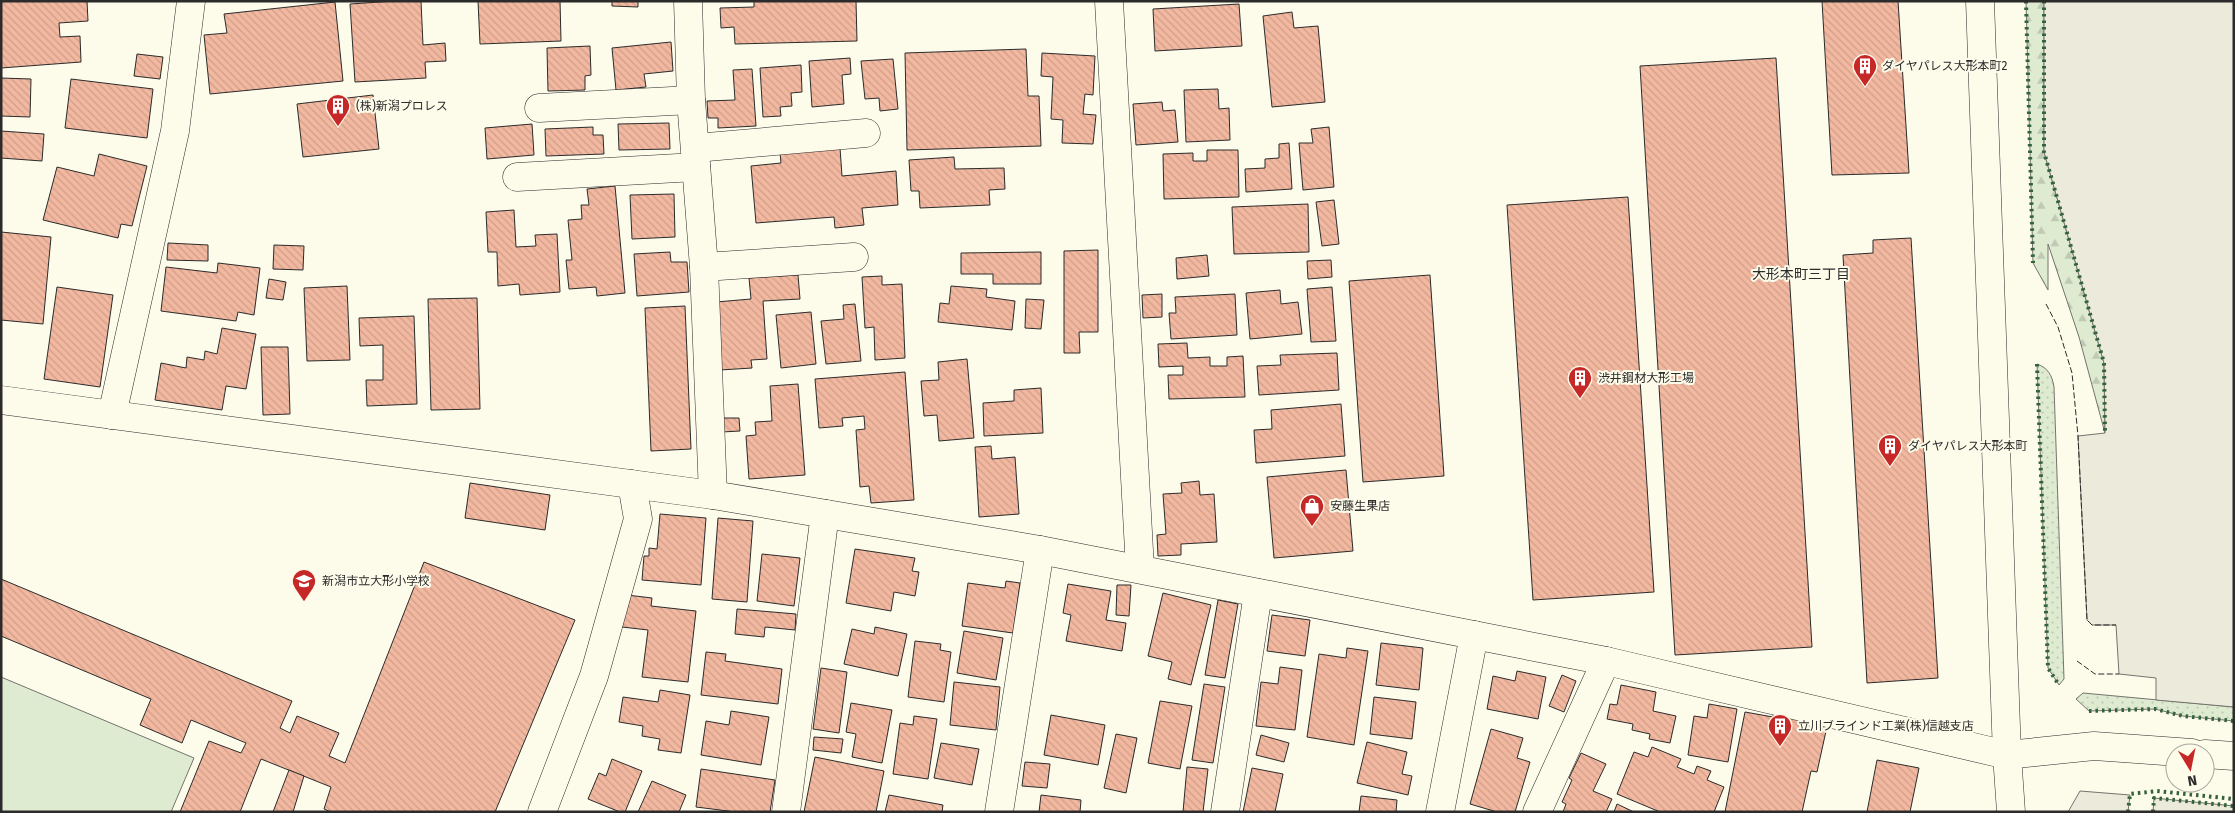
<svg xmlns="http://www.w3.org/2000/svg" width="2235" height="813" font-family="'Fira Sans','Noto Sans JP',sans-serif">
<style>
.grass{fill:url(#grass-dots);stroke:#74746e}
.forest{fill:url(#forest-firs);stroke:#74746e}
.garden{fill:#deebd1;stroke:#74746e}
.parking{fill:#eceadb;stroke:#74746e}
.building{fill:url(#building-back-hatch);stroke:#2b2b2b}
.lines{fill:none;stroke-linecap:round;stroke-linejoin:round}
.minor-casing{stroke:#2b2b2b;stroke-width:29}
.minor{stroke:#fdfbea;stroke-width:28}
.hedge{stroke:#34623c;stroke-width:4;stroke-dasharray:2.5 4;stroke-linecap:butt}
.fence{stroke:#2b2b2b;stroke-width:1;stroke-dasharray:6 2.5;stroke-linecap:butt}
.labels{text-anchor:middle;stroke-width:4;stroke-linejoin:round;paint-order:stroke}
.poi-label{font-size:12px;fill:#2b2b2b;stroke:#fdfbea;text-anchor:start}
.neighbourhood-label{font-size:14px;fill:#2b2b2b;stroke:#fdfbea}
</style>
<defs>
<pattern id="grass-dots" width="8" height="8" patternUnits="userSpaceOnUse" patternTransform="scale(1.25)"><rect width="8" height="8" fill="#deebd1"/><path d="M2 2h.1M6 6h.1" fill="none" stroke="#bfcab4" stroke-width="1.8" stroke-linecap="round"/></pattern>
<pattern id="forest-firs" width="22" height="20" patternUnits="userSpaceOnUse" patternTransform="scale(1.25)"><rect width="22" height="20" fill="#deebd1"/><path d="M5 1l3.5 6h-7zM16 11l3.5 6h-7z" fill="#bfcab4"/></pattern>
<pattern id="building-back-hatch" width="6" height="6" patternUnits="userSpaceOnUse" patternTransform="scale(1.25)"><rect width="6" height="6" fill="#f2b8a0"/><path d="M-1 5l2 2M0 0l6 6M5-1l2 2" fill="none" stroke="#d09e8a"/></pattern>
</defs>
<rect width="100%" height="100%" fill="#fdfbea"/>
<!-- grass -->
<g class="grass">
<path d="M 2037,364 C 2048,368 2052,375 2054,387 L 2064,679 L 2059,685 L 2048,668 Z"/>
<polygon points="2083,693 2234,707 2234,721 2183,716 2155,709 2089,711 2076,699"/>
</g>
<!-- forest -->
<polygon class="forest" points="2026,1 2044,1 2044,152 2104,363 2105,433 2079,337 2048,244 2048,290 2033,263"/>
<!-- garden -->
<polygon class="garden" points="1,677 194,758 171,812 1,812"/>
<!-- parking -->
<g class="parking">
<polygon points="2044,1 2234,1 2234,707 2156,700 2156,678 2119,674 2116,625 2092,625 2087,620 2078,436 2105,433 2104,363 2044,152"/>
<polygon points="2080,791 2130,795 2128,812 2068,812"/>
<polygon points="2154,798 2234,806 2234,812 2153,812"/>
</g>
<!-- building -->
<g class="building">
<polygon points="1,1 87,1 88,21 59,23 60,37 80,36 81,62 1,68"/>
<polygon points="394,1 421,1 423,45 445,43 446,61 425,62 426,78 355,82 350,4"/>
<polygon points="478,1 560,1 561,41 480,44"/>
<polygon points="612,1 638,1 638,7 612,6"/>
<polygon points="754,1 856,1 857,41 735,44 734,27 721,28 720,8 754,7"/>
<polygon points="1822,1 1898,1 1909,173 1832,175"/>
<polygon points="335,2 343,81 210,94 204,35 227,33 224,14"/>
<polygon points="1239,4 1242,46 1155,51 1153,9"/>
<polygon points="1292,12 1294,28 1318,26 1325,102 1272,107 1263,16"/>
<polygon points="671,42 673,71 644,74 646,87 616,90 612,48"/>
<polygon points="590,46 591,75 585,76 585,90 548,91 547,48"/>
<polygon points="1026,49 1028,96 1039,96 1041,146 907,150 905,53"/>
<polygon points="1042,53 1095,56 1093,95 1085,94 1083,114 1096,115 1093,144 1062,143 1063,120 1051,119 1053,77 1041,76"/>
<polygon points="137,54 163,57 160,79 134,76"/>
<polygon points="850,58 851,74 842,75 844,104 812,107 809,61"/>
<polygon points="1776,58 1812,647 1675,655 1640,66"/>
<polygon points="893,59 898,109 880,111 879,98 865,99 861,61"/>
<polygon points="801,65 802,92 791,93 792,106 780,107 781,116 763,117 760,68"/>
<polygon points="752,69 756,126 718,128 718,118 708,118 707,101 735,100 733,70"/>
<polygon points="1,78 31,79 30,117 1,116"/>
<polygon points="71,79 153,89 147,138 65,128"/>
<polygon points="1218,89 1219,109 1229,108 1230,140 1186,142 1184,90"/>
<polygon points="373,95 379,149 303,157 297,104"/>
<polygon points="1162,102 1163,111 1175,110 1178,142 1136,145 1133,104"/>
<polygon points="669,123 670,149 619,150 618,124"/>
<polygon points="532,124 534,155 487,159 485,128"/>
<polygon points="593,127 593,135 603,135 604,154 546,156 545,129"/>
<polygon points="1329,127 1334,187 1303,190 1299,143 1313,143 1311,129"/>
<polygon points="1,131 44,134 42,161 1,158"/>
<polygon points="1289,143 1292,189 1246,192 1245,169 1265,168 1265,159 1279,158 1279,144"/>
<polygon points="840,148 842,176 896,171 898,205 862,208 864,225 835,228 834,217 756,223 751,166 781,163 780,153"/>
<polygon points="1207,150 1238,150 1239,197 1164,199 1163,154 1193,153 1193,161 1207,161"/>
<polygon points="99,154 147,166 132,226 121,224 118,238 43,220 57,167 94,176"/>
<polygon points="954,157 955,169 1004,168 1005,189 989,190 990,205 920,208 919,191 911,191 909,160"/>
<polygon points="615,186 625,293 597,296 596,287 569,289 566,260 572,260 568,220 582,219 581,205 589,205 587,189"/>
<polygon points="674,194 675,237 632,239 630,195"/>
<polygon points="1628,197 1654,592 1533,600 1507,205"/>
<polygon points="1334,200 1339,244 1322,246 1316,202"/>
<polygon points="1308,204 1309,252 1234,254 1232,207"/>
<polygon points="514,210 516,247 536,246 535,235 557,234 560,292 520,295 519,284 498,286 497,252 488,252 486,212"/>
<polygon points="1,232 51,237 43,324 1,320"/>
<polygon points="1911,238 1938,678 1867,683 1843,255 1873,253 1873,240"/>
<polygon points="168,243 208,245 208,261 167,260"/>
<polygon points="274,245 304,246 303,270 273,269"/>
<polygon points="1098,250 1098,332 1079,332 1080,353 1064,353 1064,251"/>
<polygon points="670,252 671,262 687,262 689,292 637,296 634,254"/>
<polygon points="1041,252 1041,284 993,284 993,274 961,274 961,253"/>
<polygon points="1207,255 1209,276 1177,279 1176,258"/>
<polygon points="1331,260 1332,277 1308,279 1307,261"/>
<polygon points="218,263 260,268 254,315 238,312 236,321 161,311 166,267 217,273"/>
<polygon points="798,275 800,299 763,301 767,359 751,360 752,368 720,370 716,302 751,299 749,278"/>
<polygon points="1430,275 1444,476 1363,482 1349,281"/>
<polygon points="882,276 882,285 902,284 905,358 875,360 874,327 865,328 862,277"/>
<polygon points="269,279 286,282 283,300 266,298"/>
<polygon points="347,286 350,360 307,361 304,288"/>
<polygon points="951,286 987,289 986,297 1015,301 1012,330 938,322 940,303 949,304"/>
<polygon points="57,287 113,295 100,387 44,379"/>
<polygon points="1332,287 1336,341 1311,342 1307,289"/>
<polygon points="1280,290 1281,304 1298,302 1302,334 1250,339 1246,293"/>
<polygon points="1162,294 1162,317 1143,318 1142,295"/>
<polygon points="1235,294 1237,335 1171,339 1169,313 1176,313 1175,297"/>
<polygon points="477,298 480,409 431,410 428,299"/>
<polygon points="1026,299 1044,300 1041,329 1025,328"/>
<polygon points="855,304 861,361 826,364 821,321 844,319 843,305"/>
<polygon points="685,306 691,449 651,451 645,308"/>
<polygon points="811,312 816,364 781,368 776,315"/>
<polygon points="414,316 417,404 367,406 366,380 383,380 383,345 360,346 359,318"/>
<polygon points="222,328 256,334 246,389 226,386 222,410 155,400 161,363 186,368 187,357 204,360 205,351 217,354"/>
<polygon points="1187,343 1188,358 1210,357 1210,366 1227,366 1227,357 1243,356 1245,397 1169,399 1168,375 1183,375 1183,366 1159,367 1158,344"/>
<polygon points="261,347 288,347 290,414 263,415"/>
<polygon points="1337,353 1339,390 1259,395 1257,366 1281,365 1280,355"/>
<polygon points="967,359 974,438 939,441 937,415 924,416 921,381 939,380 938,362"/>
<polygon points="905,372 914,500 871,503 869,486 860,487 856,430 865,429 864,416 842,418 843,426 819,428 815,379"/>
<polygon points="798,384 805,475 749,479 746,436 756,435 755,422 772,421 770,386"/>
<polygon points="1041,388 1043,433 984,436 983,403 1014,401 1014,390"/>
<polygon points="1341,404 1345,456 1256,463 1254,430 1272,429 1271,410"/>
<polygon points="722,418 739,418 740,431 722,432"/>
<polygon points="991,446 992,459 1015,457 1019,514 979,517 975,447"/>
<polygon points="1346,470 1353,551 1274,558 1267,477"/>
<polygon points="1199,481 1200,495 1214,494 1217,542 1181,544 1181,555 1158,556 1157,535 1166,534 1163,494 1182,493 1181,483"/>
<polygon points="470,483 550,495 545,530 465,518"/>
<polygon points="660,514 706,518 701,585 642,580 644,556 649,556 649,548 657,549"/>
<polygon points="718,518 753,521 747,602 712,599"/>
<polygon points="855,549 915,558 912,571 919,572 915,596 894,592 891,611 846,603"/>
<polygon points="762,554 800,558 794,606 757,601"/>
<polygon points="424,562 575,620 495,812 331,812 324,809 331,787 261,759 240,812 180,812 209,741 241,753 246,743 191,720 182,743 140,725 151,699 1,636 1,579 292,701 280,728 290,733 297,716 339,733 329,756 345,763"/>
<polygon points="1006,581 1020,583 1013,633 962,626 968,583 1005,588"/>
<polygon points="1068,584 1111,591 1106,620 1126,623 1122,651 1066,641 1071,615 1063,613"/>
<polygon points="1117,585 1131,585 1129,616 1116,615"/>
<polygon points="1163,593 1211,605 1191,685 1168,679 1172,662 1148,656"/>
<polygon points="627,595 652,598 651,606 696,611 688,682 642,677 648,630 622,627"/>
<polygon points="1218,600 1238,604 1225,678 1205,675"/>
<polygon points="737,609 796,614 795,630 765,627 764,637 735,634"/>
<polygon points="1272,615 1310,620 1305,656 1267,651"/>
<polygon points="875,627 907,634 898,676 844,664 852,629 874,634"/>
<polygon points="964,631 1003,638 996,680 957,673"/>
<polygon points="915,641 941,644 940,650 951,652 944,702 908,697"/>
<polygon points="1381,643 1423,648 1419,690 1376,685"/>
<polygon points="1347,648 1368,651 1354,745 1307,737 1319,654 1346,658"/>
<polygon points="706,652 726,654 725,661 782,669 778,704 701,695"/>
<polygon points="1280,667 1302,670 1295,730 1256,726 1261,682 1278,684"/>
<polygon points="821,668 847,672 839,733 813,729"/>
<polygon points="1517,671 1546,677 1538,719 1487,709 1493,676 1515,681"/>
<polygon points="1562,675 1576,681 1564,712 1549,706"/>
<polygon points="954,682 1000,687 996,730 950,725"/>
<polygon points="1204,684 1225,687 1213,763 1192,760"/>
<polygon points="1621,685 1656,692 1653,711 1676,716 1670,743 1649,739 1650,734 1632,730 1633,724 1607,719 1610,704 1617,705"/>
<polygon points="660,690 690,695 681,753 658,750 660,739 642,736 643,726 619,722 623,697 658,702"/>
<polygon points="1374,697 1416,702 1412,739 1370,734"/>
<polygon points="1160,701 1192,706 1180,769 1148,763"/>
<polygon points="851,703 892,710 882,763 852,757 856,734 846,732"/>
<polygon points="1709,704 1737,709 1728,762 1688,755 1694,716 1707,718"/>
<polygon points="1774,709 1828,722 1817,772 1811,771 1802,812 1725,812 1745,712 1773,717"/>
<polygon points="731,711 769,717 761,765 701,755 706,721 729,725"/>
<polygon points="1051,715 1105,725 1098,765 1044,755"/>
<polygon points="914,716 937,719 928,779 893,774 900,723 913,725"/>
<polygon points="1491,729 1523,738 1517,758 1530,762 1515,812 1497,812 1470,804"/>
<polygon points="1116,734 1137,738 1126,793 1104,788"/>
<polygon points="1261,735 1289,743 1284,762 1256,755"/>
<polygon points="814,737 843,739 841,753 813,750"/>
<polygon points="1367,742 1407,752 1402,774 1412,776 1408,795 1357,783"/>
<polygon points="941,743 979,749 972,785 934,778"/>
<polygon points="1652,747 1681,759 1677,767 1694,774 1697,766 1711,771 1707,780 1724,787 1714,812 1660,812 1617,794 1634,752 1648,757"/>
<polygon points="1581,753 1606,764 1593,791 1612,799 1606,812 1563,812 1566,804 1562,802 1572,780 1569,778"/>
<polygon points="815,757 884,771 876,812 804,812"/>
<polygon points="612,759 642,771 625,812 620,812 588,799 599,773 606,776"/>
<polygon points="1877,760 1919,768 1910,812 1867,812"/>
<polygon points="1025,762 1050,764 1047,788 1022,786"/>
<polygon points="1187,767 1208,769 1203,812 1183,812"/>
<polygon points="1252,768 1283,774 1275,812 1243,812"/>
<polygon points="701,769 775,780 770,812 736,812 696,807"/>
<polygon points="289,770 304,776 293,812 273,812"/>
<polygon points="652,781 686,795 679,812 638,812"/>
<polygon points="889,795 943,805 942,812 885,812"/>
<polygon points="1041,795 1081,800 1080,812 1039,812"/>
<polygon points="1361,796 1397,800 1396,812 1359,812"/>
<polygon points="1617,804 1634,812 1614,812"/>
</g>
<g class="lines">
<!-- minor casing -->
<g class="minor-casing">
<g id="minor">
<polyline points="688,1 691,100 704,267 713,495"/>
<polyline points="1109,1 1140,569"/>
<polyline points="1980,1 2007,755 2011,812"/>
<polyline points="539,108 691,100"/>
<polyline points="696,148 866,133"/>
<polyline points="517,177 696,167"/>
<polyline points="704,267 854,257"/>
<polyline points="1,400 713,495 1040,550 1606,661"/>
<polyline points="112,415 175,131 191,1"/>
<polyline points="2205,754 2234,756"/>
<polyline points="542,812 594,676 638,519 632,484"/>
<polyline points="786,812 825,514"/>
<polyline points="999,812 1040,550"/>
<polyline points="1225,812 1258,593"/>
<polyline points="1440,812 1474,635"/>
<polyline points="1537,812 1606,661 2007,755 2094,746 2192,753"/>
</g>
</g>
<!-- minor -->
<use href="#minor" class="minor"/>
<!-- hedge -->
<g class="hedge">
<polyline points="2026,1 2033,263"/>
<polyline points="2044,1 2044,152 2104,363 2105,433"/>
<polyline points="2037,364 2048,668 2059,685"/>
<polyline points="2089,711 2155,709 2183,716 2234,721"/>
<polyline points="2128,812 2130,794 2157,791 2234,799"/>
<polyline points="2153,812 2154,798 2234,806"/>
</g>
<!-- fence -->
<g class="fence">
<polyline points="2046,304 2058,327 2072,373 2078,436 2087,620 2092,625 2116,625"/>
<polyline points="2077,661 2095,674 2119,674"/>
</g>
</g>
<!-- icons -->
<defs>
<g id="building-pin" transform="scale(1.25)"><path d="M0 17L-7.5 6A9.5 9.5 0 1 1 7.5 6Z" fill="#c62828" stroke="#fdfbea"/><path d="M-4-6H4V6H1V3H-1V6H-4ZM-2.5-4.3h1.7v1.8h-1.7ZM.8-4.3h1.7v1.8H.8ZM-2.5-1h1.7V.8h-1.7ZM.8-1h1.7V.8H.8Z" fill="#fff"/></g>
<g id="shop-pin" transform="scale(1.25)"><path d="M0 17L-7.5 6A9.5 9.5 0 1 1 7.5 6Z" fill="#c62828" stroke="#fdfbea"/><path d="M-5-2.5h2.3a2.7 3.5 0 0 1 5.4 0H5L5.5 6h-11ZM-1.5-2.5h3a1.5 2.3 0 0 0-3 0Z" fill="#fff"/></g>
<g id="school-pin" transform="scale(1.25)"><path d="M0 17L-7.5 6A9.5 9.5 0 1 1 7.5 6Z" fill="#c62828" stroke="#fdfbea"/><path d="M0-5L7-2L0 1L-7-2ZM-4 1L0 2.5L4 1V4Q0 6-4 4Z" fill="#fff"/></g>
</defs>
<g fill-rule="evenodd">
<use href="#building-pin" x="1865" y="66"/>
<use href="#building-pin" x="338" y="106"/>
<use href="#building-pin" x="1580" y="378"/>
<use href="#building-pin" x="1890" y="446"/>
<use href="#shop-pin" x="1312" y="506"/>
<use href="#school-pin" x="304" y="581"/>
<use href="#building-pin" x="1780" y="726"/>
</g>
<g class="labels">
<!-- poi labels -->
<g class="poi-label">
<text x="1882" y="70">ダイヤパレス大形本町2</text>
<text x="356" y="110">(株)新潟プロレス</text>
<text x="1598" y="382">渋井鋼材大形工場</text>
<text x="1908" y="450">ダイヤパレス大形本町</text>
<text x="1330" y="510">安藤生果店</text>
<text x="322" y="585">新潟市立大形小学校</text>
<text x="1798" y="730">立川ブラインド工業(株)信越支店</text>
</g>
<!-- neighbourhood labels -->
<g class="neighbourhood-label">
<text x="1801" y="279">大形本町三丁目</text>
</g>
</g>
<!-- border -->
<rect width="2235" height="813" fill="none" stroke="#2b2b2b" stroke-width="5"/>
<!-- north arrow -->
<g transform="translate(2190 768) rotate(170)"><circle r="24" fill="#fdfbea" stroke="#a9a89e"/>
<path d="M0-4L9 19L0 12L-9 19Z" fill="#c62828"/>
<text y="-8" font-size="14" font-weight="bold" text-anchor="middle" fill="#2b2b2b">N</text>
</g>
</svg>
